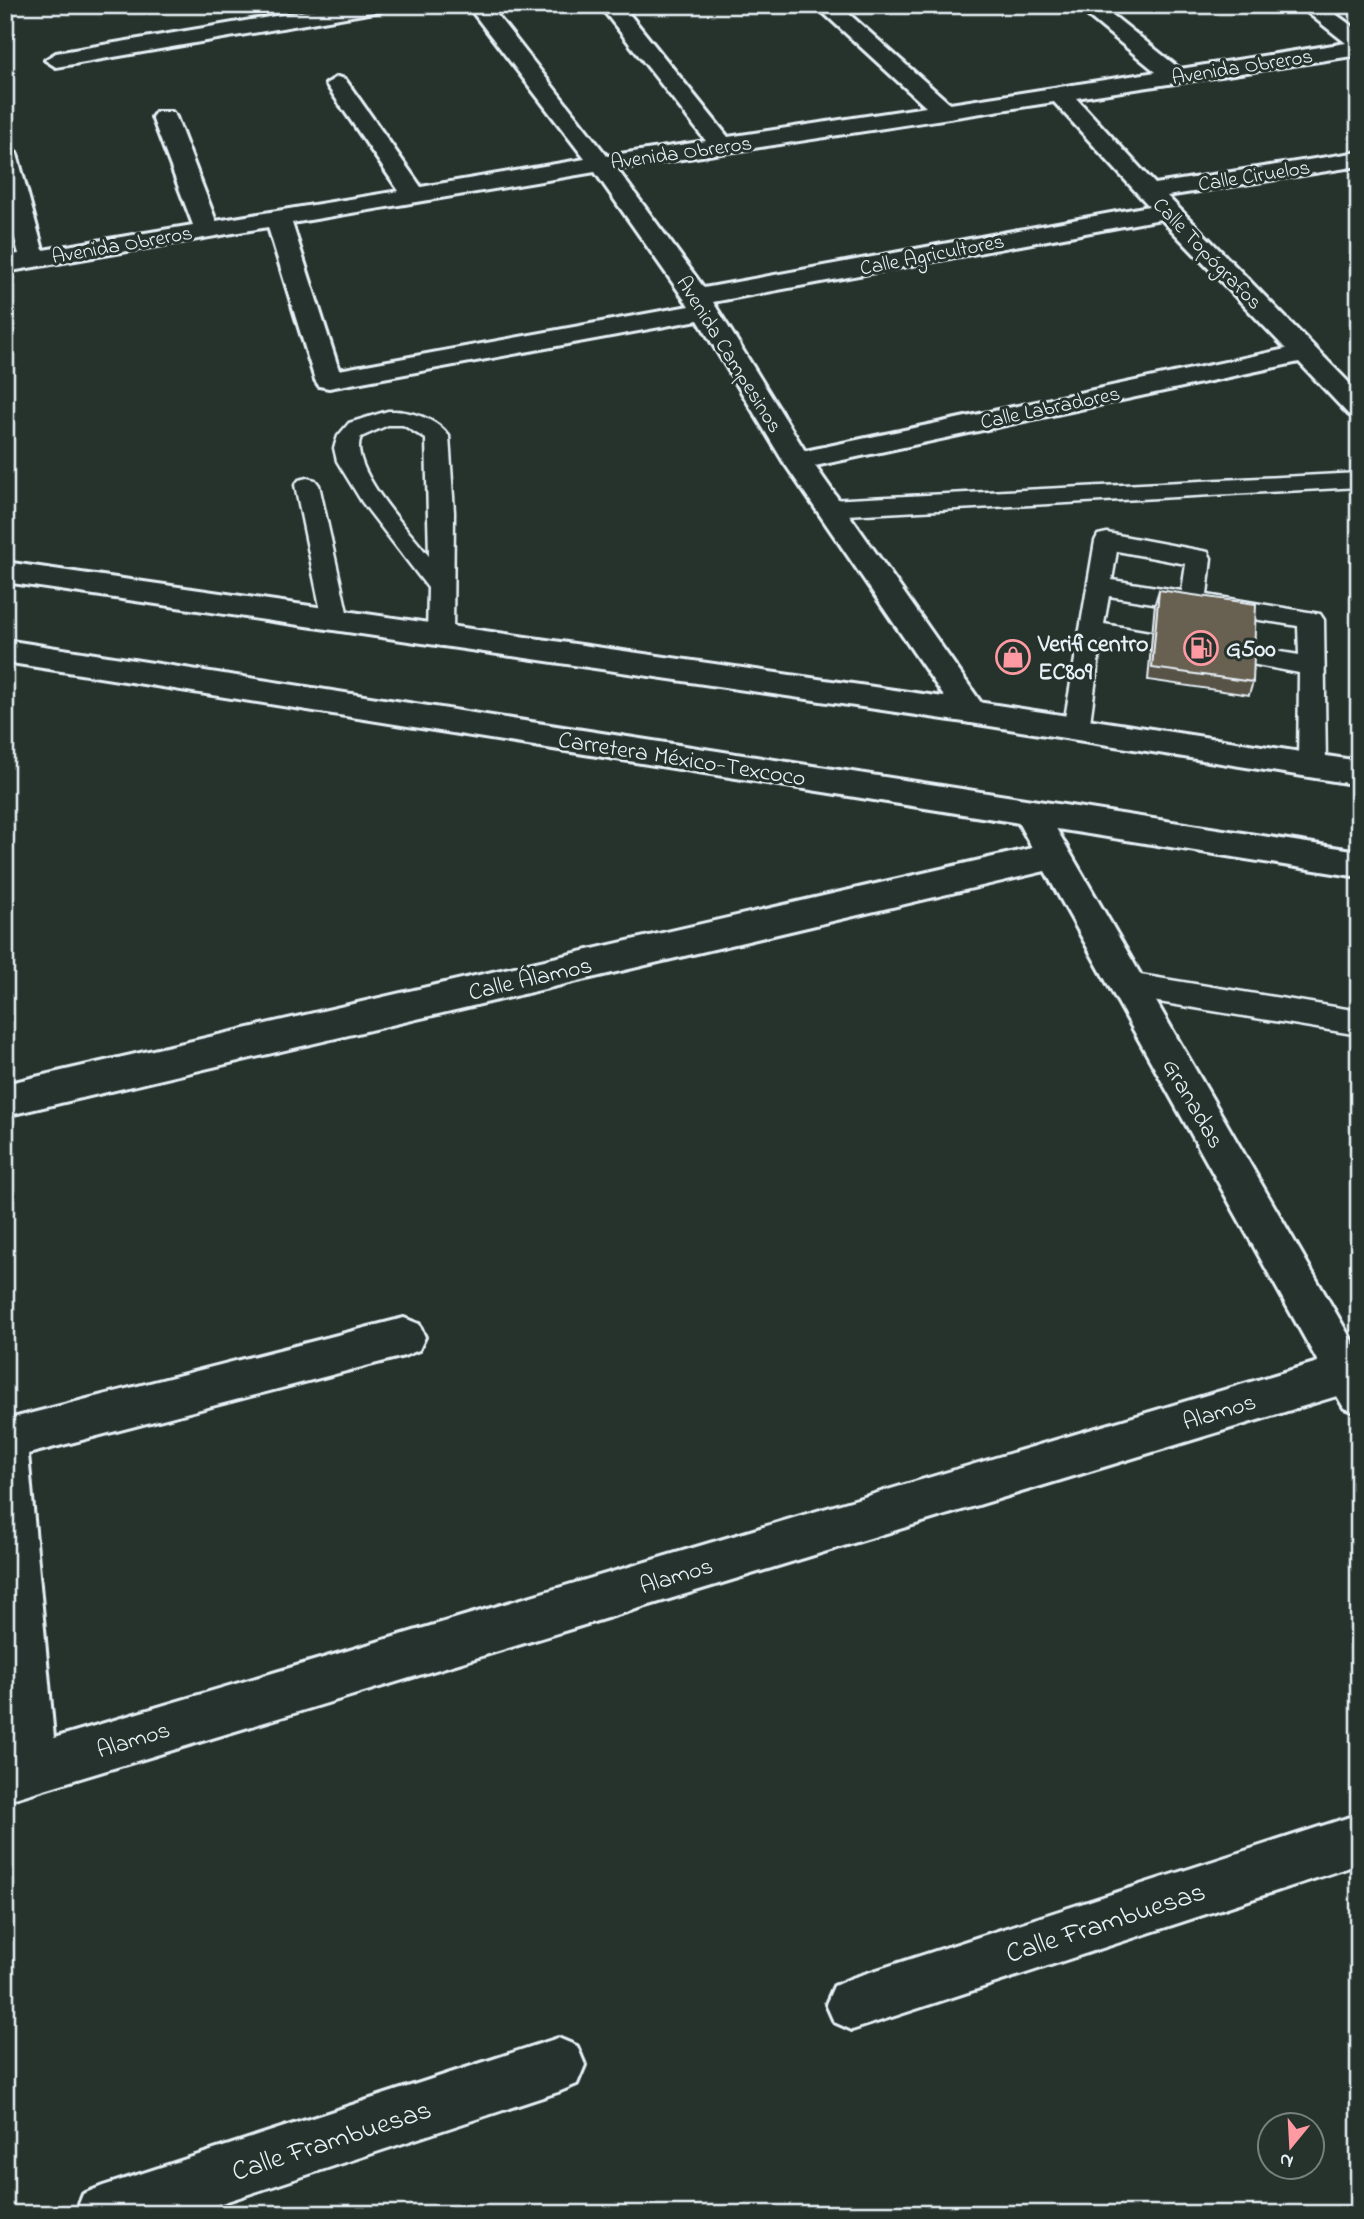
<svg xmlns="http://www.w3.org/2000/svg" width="1364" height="2219" font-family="'Indie Flower',sans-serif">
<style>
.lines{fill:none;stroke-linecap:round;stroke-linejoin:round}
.service-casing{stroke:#e8f1f8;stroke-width:5}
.minor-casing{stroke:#e8f1f8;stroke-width:6}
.trunk-casing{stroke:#e8f1f8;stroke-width:6}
.service{fill:#26332d;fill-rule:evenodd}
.minor{fill:#26332d;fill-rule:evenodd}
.trunk{fill:#26332d;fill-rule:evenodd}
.wall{fill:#595346;stroke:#e8f1f8;stroke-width:2}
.building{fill:#686051;stroke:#e8f1f8;stroke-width:2}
.labels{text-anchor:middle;stroke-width:6;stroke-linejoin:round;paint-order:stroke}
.far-street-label{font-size:21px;fill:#e8f1f8;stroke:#26332d}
.poi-label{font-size:24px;font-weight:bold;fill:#e8f1f8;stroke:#26332d;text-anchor:start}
.street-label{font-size:24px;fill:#e8f1f8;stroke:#26332d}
.near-street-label{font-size:28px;fill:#e8f1f8;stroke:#26332d}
</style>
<rect width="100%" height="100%" fill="#26332d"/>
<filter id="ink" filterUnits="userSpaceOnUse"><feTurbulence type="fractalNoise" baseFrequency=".0143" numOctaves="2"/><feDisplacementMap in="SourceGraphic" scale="14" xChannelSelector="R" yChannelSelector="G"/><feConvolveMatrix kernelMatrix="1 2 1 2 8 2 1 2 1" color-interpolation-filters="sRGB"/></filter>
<g filter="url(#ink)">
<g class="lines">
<!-- service casing -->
<g class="service-casing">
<g id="service">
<path d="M 388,411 C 409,410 436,418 449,436 L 454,512 L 453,637 L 449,643 L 440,646 L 431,643 L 427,637 L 428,588 L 362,502 L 337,461 L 334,448 L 338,436 L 349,423 ZM 388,425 L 403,425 L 426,439 L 429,556 C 410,532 347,467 361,437 Z"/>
<polygon points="1359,473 1359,487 828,516 820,513 816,508 820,503 828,500"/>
<polygon points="307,478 315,480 319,485 349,621 345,627 336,629 327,627 323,621 295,485 299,480"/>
<path d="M 1107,533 L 1208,552 L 1211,558 L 1207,595 L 1320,614 L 1324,620 L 1326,766 L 1322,773 L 1312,776 L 1302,773 L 1298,766 L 1299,673 L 1241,662 L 1237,656 L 1241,650 L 1250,647 L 1299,655 L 1298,626 L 1109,596 L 1104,624 L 1161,634 L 1165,640 L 1161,646 L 1152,649 L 1101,641 L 1089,730 L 1085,737 L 1076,739 L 1067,737 L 1063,730 L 1095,541 L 1098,535 ZM 1117,551 L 1186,564 L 1182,591 L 1112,580 Z"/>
<polygon points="1128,973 1359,1011 1359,1035 1128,997 1117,993 1113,985 1117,977"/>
</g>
</g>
<!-- minor casing -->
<g class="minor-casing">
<g id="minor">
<polygon points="340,5 391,5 380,11 56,67 45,60 56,53"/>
<path d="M 467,5 L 489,5 L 607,156 L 706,141 L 599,5 L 622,5 L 728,137 L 926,107 L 815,5 L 839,5 L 950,104 L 1156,72 L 1075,5 L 1100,5 L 1180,69 L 1346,43 L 1298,5 L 1323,5 L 1359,31 L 1359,55 L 1076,98 L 1155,184 L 1359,152 L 1359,166 L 1167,196 L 1359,393 L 1359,417 L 1349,415 L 1299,362 L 815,466 L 982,704 L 987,712 L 982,720 L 971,723 L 960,720 L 783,461 L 698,320 L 329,388 L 319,386 L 315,380 L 268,227 L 5,272 L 5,256 L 19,254 L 5,201 L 5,147 L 13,149 L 17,154 L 43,250 L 193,225 L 152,117 L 156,112 L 172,112 L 176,117 L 216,221 L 399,191 L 326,84 L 337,77 L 345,79 L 421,187 L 585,159 ZM 1054,102 L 1149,206 L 704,288 L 617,169 ZM 595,172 L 689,306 L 339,370 L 292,223 ZM 1161,219 L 1286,349 L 805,451 L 713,302 Z"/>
<polygon points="1030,801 1042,804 1359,1353 1359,1414 1344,1408 1337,1396 5,1801 5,1420 404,1318 419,1324 425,1337 419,1350 404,1356 28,1454 54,1738 1318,1362 1045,871 5,1116 5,1084 1032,848 1013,813 1018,804"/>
<polygon points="1359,1814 1359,1864 852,2030 834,2022 826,2004 834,1986 852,1978"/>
<polygon points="558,2038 577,2046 585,2065 577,2084 558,2092 188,2214 75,2214 83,2194 103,2186"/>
</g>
</g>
<!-- trunk casing -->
<g class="trunk-casing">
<g id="trunk">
<polygon points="5,562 971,701 1359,761 1359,785 971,723 5,582"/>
<polygon points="5,640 1359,851 1359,877 5,662"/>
</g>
</g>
<!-- service -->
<use href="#service" class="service"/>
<!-- minor -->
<use href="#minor" class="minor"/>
<!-- trunk -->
<use href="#trunk" class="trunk"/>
</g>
<!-- wall -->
<polygon class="wall" points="1159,590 1253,682 1249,695 1148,680 1155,603"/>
<!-- building -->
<polygon class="building" points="1159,590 1256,604 1253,682 1152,668"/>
</g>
<!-- icons -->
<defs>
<g id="fuel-ring" transform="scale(1.75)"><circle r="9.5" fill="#26332d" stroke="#ff9aa2" stroke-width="1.5"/><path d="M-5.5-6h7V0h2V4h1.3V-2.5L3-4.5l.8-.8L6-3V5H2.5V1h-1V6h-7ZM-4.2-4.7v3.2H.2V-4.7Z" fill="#ff9aa2"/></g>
<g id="shop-ring" transform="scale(1.75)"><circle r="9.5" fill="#26332d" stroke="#ff9aa2" stroke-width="1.5"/><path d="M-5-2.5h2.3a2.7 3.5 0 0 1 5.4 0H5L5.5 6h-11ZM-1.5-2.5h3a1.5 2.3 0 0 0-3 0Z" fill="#ff9aa2"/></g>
</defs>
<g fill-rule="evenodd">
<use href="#fuel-ring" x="1201" y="648"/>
<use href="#shop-ring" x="1013" y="657"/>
</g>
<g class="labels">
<!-- far-street labels -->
<g class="far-street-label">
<text transform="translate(1242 66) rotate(-9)" y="7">Avenida Obreros</text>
<text transform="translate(681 152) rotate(-8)" y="7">Avenida Obreros</text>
<text transform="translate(1254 175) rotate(-9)" y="7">Calle Ciruelos</text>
<text transform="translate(122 244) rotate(-10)" y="7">Avenida Obreros</text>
<text transform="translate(1208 253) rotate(46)" y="7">Calle Topógrafos</text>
<text transform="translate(932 254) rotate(-11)" y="7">Calle Agricultores</text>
<text transform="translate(730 354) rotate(58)" y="7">Avenida Campesinos</text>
<text transform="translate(1050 407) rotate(-12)" y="7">Calle Labradores</text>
</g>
<!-- poi labels -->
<g class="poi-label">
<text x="1038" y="651">Verificentro<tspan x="1038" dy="28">EC809</tspan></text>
<text x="1226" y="656">G500</text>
</g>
<!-- street labels -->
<g class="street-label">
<text transform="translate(682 758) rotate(9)" y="8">Carretera México-Texcoco</text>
<text transform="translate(530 978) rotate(-13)" y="8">Calle Álamos</text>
<text transform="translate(1194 1103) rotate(60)" y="8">Granadas</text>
<text transform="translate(1219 1411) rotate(-17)" y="8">Alamos</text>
<text transform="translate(676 1575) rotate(-17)" y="8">Alamos</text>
<text transform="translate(133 1739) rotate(-17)" y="8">Alamos</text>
</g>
<!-- near-street labels -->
<g class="near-street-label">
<text transform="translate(1105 1921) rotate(-18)" y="10">Calle Frambuesas</text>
<text transform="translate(331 2139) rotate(-18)" y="10">Calle Frambuesas</text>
</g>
</g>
<!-- margin -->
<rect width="1364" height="2219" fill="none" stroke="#26332d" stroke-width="28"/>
<rect x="14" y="14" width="1336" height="2191" fill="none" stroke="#e8f1f8" stroke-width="2.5" filter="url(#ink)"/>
<!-- north arrow -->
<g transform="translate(1291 2146) rotate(198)"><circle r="33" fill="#26332d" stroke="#747f7e" stroke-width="2"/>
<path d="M0-5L12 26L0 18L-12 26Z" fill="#ff9aa2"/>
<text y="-10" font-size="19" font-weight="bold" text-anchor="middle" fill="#e8f1f8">N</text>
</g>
</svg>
